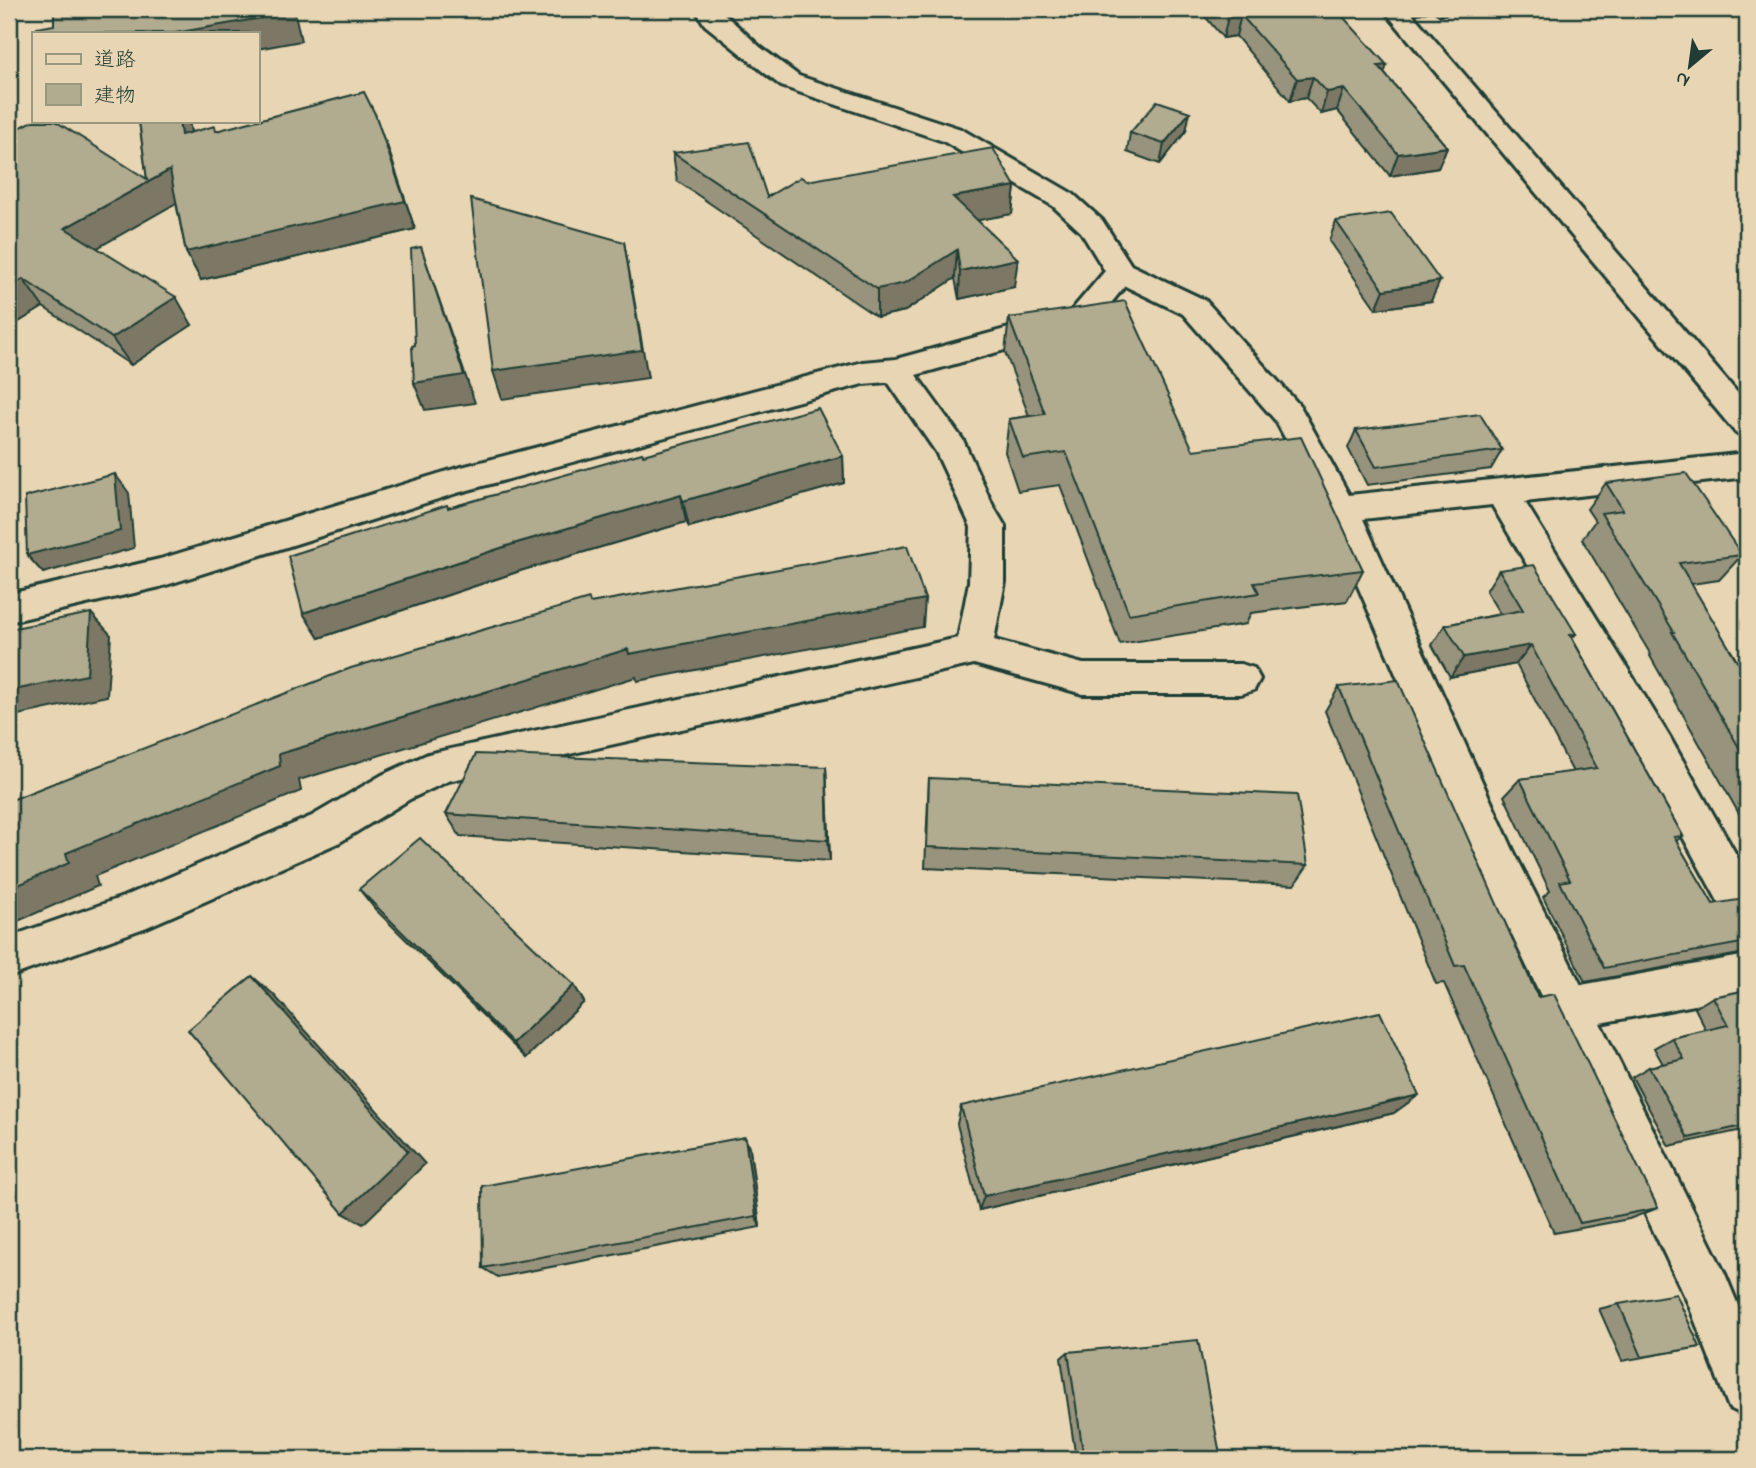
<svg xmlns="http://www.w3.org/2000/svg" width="1756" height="1468" font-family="'Indie Flower','Klee One',sans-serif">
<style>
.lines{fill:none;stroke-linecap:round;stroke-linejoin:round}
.street-casing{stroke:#1f3d34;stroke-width:6}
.street{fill:#e8d5b3;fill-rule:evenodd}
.wall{fill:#98937c;stroke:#1f3d34;stroke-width:2}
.shaded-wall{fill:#7c7865;stroke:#1f3d34;stroke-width:2}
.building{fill:#b1ab90;stroke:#1f3d34;stroke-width:2}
</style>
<rect width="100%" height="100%" fill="#e8d5b3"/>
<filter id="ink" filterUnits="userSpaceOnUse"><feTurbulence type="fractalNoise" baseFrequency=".0143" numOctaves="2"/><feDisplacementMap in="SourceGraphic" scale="14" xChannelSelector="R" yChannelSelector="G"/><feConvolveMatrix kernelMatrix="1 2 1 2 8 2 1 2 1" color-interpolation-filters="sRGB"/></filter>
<g filter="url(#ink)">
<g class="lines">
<!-- street casing -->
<g class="street-casing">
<g id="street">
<polygon points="695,9 719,9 760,47 799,76 961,129 1073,194 1102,220 1131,265 1205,300 1300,406 1349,495 1747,453 1747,477 1525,502 1669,736 1747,874 1747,932 1732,927 1641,760 1492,505 1363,519 1513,850 1581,985 1747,955 1747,995 1600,1023 1725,1274 1747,1327 1747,1416 1729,1408 1688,1303 1477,862 1332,526 1276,421 1183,314 1125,286 1093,325 916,375 963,440 993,506 1005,526 1005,582 994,640 1083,664 1241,664 1254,668 1260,679 1254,690 1241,694 1083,694 974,664 448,781 410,799 340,842 147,927 9,977 9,937 123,897 312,816 382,775 428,754 958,638 969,582 971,527 936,452 888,382 863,384 457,493 160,587 9,622 9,594 160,559 454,469 863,362 896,359 1071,311 1105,271 1081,232 1053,206 943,141 781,86 705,25"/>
<polygon points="1383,9 1408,9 1747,404 1747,437 1736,433"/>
</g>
</g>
<!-- street -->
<use href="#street" class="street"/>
</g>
<!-- wall -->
<g class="wall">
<polygon points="1199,9 1336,9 1384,73 1447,147 1438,168 1390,176 1337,110 1321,114 1306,98 1290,101 1236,36 1223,38"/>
<polygon points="1412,9 1465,9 1440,16 1433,11 1417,14"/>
<polygon points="139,121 189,121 191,132 217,130 386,142 415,229 201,280 186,252 176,203 97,248 192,325 131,365 43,307 9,328 9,133 147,179"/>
<polygon points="1186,131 1160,164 1127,152 1130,133"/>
<polygon points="673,153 767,197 807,181 1015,186 1012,214 978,220 1014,287 959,299 955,278 905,311 877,317 677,181"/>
<polygon points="1336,221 1431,301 1376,309 1329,241"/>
<polygon points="1009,318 1193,450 1363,570 1347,601 1251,613 1246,624 1120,644 1060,485 1018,491 1005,452 1009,419 1029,416 1005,352"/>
<polygon points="1356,430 1502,450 1491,469 1367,485 1348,448"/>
<polygon points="643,455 843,456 844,483 689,527 686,522 523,570 319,638 303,613 449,508"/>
<polygon points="1606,483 1742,555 1719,580 1691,584 1747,678 1747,828 1650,656 1651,655 1582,539 1595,521 1587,509"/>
<polygon points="1499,570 1576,634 1572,638 1683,836 1676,841 1713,904 1747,904 1747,951 1745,953 1585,982 1543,897 1550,891 1504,796 1520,779 1573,772 1516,664 1450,677 1432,645 1445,625 1500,614 1486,591"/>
<polygon points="1339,687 1538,997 1658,1208 1629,1219 1554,1233 1444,983 1436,984 1325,711"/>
<polygon points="826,767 830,861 460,836 446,814"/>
<polygon points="929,778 1308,865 1294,885 925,868"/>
<polygon points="359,889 574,985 584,1002 526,1058 375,909"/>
<polygon points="1747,990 1747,1129 1669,1146 1632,1077 1649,1067 1663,1064 1654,1048 1672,1038 1706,1030 1695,1008 1713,997"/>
<polygon points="961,1106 1394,1113 979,1210 957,1124"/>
<polygon points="750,1150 760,1227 498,1277 483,1268"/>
<polygon points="1619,1304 1700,1347 1622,1361 1599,1309"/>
<polygon points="1068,1352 1221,1459 1076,1459 1061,1358"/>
</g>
<!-- shaded-wall -->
<g class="shaded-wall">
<polygon points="289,9 294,9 301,41 257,49 257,33 175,33"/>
<polygon points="1419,9 1434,9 1433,11 1417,14"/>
<polygon points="1442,9 1465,9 1440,16"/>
<polygon points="1241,15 1236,36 1223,38 1228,17"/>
<polygon points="1387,65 1380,86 1378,66"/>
<polygon points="1313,77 1306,98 1290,101 1297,79"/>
<polygon points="1344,89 1337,110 1321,114 1327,92"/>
<polygon points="1190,112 1186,131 1160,164 1164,144"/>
<polygon points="375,114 415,229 201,280 186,252"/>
<polygon points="179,121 189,121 196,163 181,135"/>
<polygon points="1447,147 1438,168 1390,176 1398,154"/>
<polygon points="170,170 185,198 83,256 65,228"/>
<polygon points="1015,186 1012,214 951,225 953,197"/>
<polygon points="624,242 648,378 502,399 493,371"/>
<polygon points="421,247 431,276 475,403 425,410 414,383"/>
<polygon points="957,250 955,278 905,311 877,317 877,289"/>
<polygon points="1018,259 1014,287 959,299 960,271"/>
<polygon points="23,279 43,307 9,328 9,288"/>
<polygon points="1440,281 1431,301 1376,309 1384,290"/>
<polygon points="176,297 192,325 131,365 112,338"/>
<polygon points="843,456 844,483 689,527 683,501"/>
<polygon points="115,474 129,493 134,548 43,573 27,555"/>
<polygon points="681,495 686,522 523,570 319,638 303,613 513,544"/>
<polygon points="925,599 923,627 637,681 636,677 299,780 301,791 95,876 98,886 9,925 9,889 66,853 279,754 628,649"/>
<polygon points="91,613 111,635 107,696 9,717 9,691"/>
<polygon points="1531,645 1516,664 1450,677 1464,657"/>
<polygon points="826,767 827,789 830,861 828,840"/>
<polygon points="252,976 273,994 425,1164 363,1224 343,1213"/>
<polygon points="574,985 584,1002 526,1058 513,1043"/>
<polygon points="1419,1095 1394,1113 979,1210 984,1196"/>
<polygon points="745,1137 750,1150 760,1227 756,1216"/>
</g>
<!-- building -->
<g class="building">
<polygon points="54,9 289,9 290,13 175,33 37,33 37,28 54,25"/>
<polygon points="1221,9 1336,9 1387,65 1378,66 1447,147 1398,154 1344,89 1327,92 1313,77 1297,79 1241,15 1228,17"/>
<polygon points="364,92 375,114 405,201 186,252 170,170 65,228 176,297 112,338 23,279 9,288 9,171 13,169 9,166 9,133 33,121 55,121 147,179 139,121 179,121 181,135 215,126 216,131"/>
<polygon points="1157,101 1190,112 1164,144 1130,133"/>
<polygon points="749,142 767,197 801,177 807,181 993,148 1015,186 953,197 1018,259 960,271 957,250 905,283 877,289 673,153"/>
<polygon points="471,199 624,242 642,350 493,371"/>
<polygon points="1391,213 1440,281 1384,290 1336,221"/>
<polygon points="421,247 464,375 414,383 412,346 415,345 411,249"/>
<polygon points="1125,301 1193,450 1301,437 1363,570 1254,583 1259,593 1129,614 1066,452 1023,458 1009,419 1045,414 1009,318"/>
<polygon points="818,408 843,456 683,501 681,495 513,544 303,613 288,556 447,505 448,508 642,453 643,455"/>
<polygon points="1480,414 1502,450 1376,467 1356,430"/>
<polygon points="1686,473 1742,555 1679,563 1747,678 1747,761 1672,632 1674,632 1601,513 1623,510 1606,483"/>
<polygon points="115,474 120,531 27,555 25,497"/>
<polygon points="907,546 925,599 629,654 628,649 279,754 280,766 66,853 69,863 9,889 9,801 49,785 351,668 589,599 590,603"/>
<polygon points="1534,565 1576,634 1570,635 1683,836 1674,837 1713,904 1744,899 1747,904 1747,942 1604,968 1560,882 1570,880 1520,779 1597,768 1531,645 1464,657 1445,625 1523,610 1499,570"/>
<polygon points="91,613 87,675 9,691 9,629"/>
<polygon points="1398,680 1538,997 1554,994 1658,1208 1580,1223 1464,965 1455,966 1339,687"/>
<polygon points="476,754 826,767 828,840 446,814"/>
<polygon points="929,778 1297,795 1308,865 927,847"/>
<polygon points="420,838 574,985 513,1043 359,889"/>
<polygon points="252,976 408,1151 343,1213 188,1030"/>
<polygon points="1747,990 1747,1125 1688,1138 1649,1067 1684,1059 1672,1038 1728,1025 1713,997"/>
<polygon points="1380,1012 1419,1095 984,1196 961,1106"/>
<polygon points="745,1137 756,1216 483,1268 482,1186"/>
<polygon points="1676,1294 1700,1347 1642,1357 1619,1304"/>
<polygon points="1198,1340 1221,1459 1084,1459 1068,1352"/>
</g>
</g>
<!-- margin -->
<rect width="1756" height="1468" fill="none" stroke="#e8d5b3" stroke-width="35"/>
<rect x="18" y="18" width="1721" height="1433" fill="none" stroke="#1f3d34" stroke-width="2.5" filter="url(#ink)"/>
<!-- legend -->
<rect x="32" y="32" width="228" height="91" fill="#e8d5b3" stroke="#989880" stroke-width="2"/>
<rect x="46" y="54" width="35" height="10" fill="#e8d5b3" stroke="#989880" stroke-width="2"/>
<text x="94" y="66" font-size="21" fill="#1f3d34">道路</text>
<rect x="46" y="84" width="35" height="21" fill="#b1ab90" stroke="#989880" stroke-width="2"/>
<text x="94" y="102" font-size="21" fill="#1f3d34">建物</text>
<!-- north arrow -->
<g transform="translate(1690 66) rotate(209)" stroke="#e8d5b3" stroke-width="5" paint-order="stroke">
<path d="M0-5L12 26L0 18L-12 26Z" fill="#1f3d34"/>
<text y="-10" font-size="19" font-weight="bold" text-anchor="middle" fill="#1f3d34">N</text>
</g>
</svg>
